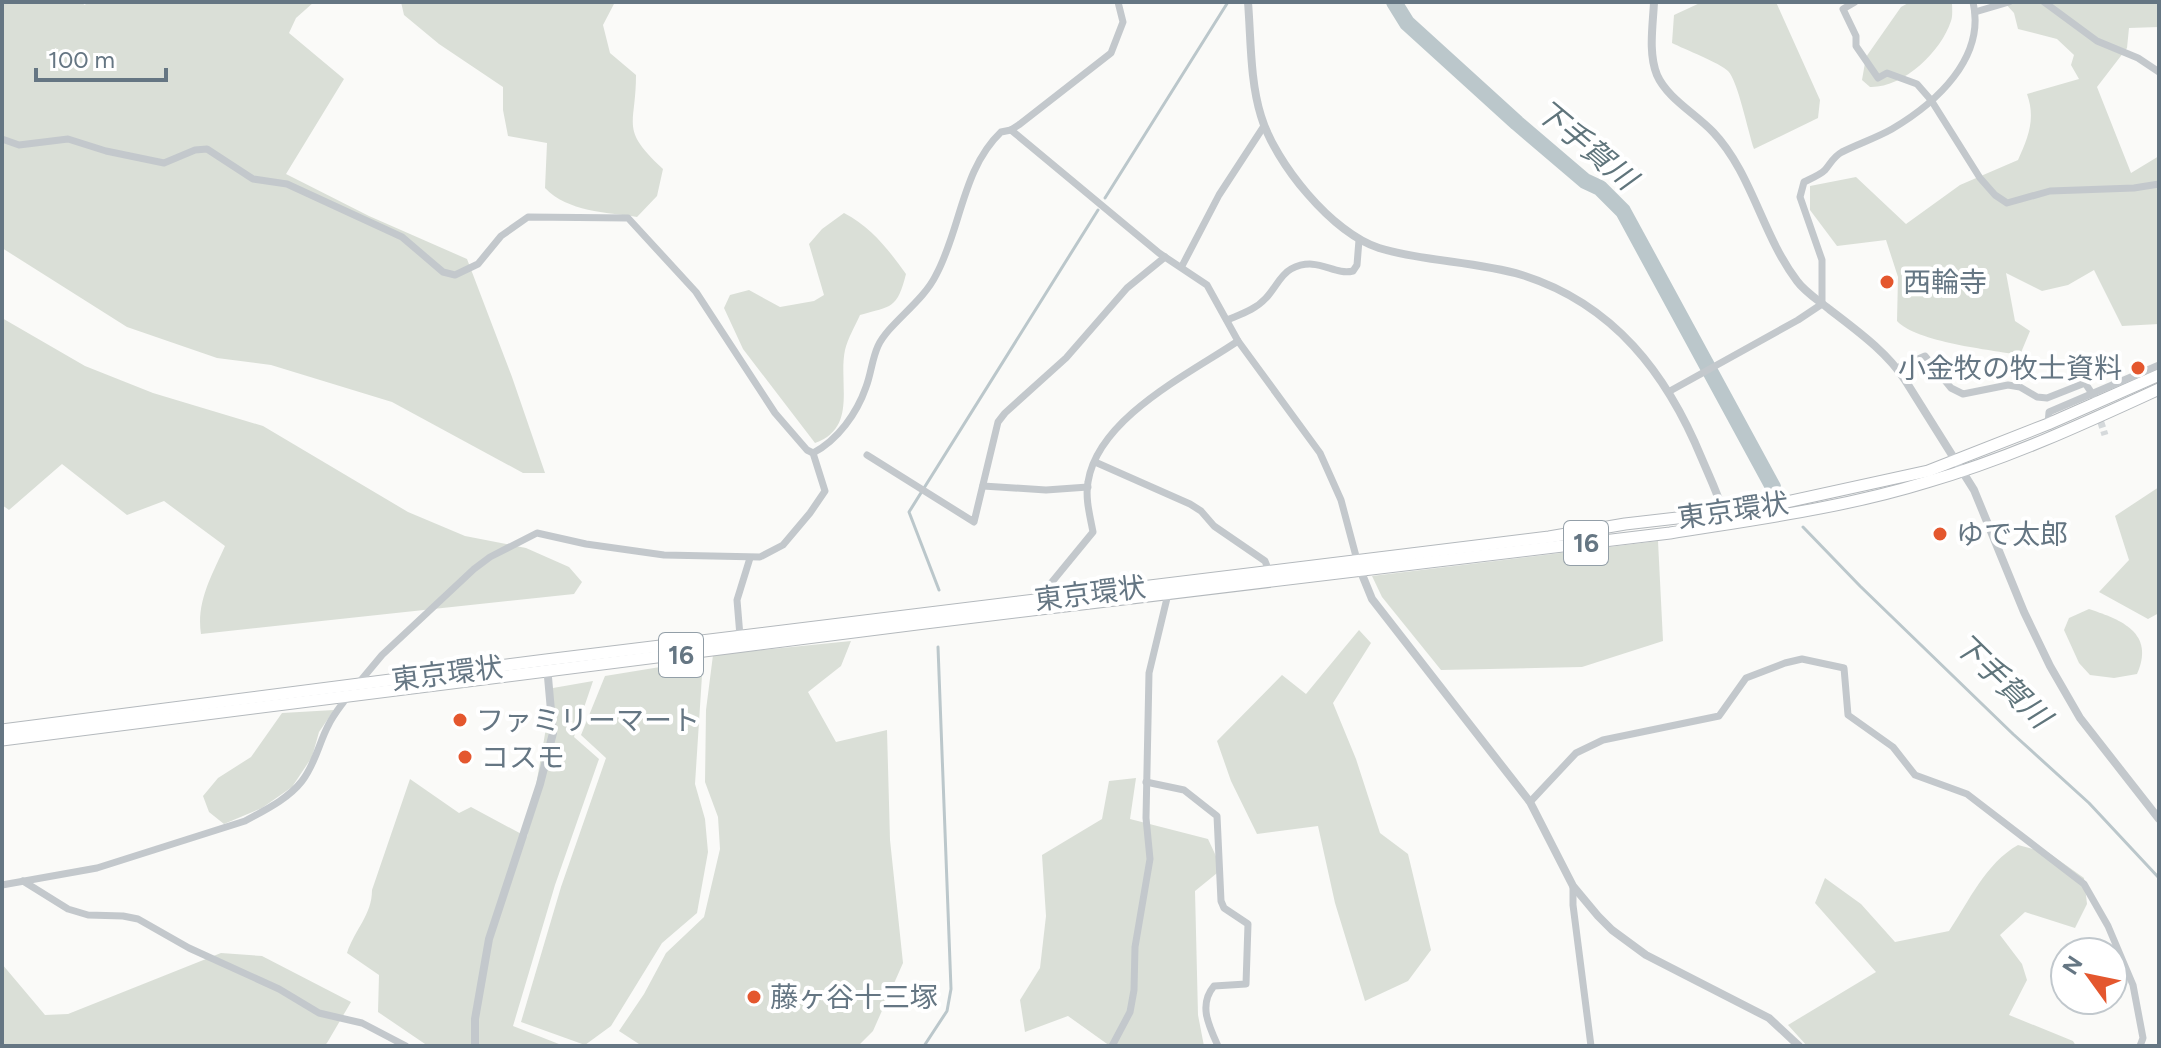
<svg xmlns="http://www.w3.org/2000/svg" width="2161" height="1048" font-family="Figtree,'Noto Sans JP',sans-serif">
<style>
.green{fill:#dadfd7}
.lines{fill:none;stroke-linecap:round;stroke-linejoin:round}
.stream{stroke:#bbc7cb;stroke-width:3}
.river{stroke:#bbc7cb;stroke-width:16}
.minor-tunnel{stroke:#d5d9db;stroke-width:7;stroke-dasharray:7 3.5;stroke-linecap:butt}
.trunk-casing{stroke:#b4b9bd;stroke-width:13}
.minor{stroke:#c3c8cc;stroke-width:7}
.tertiary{stroke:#c3c8cc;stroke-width:8}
.trunk{stroke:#fff;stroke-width:11}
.poi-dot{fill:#e4572e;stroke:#fff;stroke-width:3}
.labels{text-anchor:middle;stroke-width:8;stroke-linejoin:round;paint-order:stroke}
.shield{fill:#fff;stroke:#939fa8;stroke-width:2}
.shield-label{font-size:26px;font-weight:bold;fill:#657683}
.poi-label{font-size:28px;fill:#657683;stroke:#fff;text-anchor:start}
.street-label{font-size:28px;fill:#657683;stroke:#fff}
.water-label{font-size:30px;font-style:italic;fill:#60757c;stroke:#fff}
</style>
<rect width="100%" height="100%" fill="#fafaf8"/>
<!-- green -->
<g class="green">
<polygon points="2,2 80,2 85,5 87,2 314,2 296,18 289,33 344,79 286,174 369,216 467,259 512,377 545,473 523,473 392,402 271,365 217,358 127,327 2,248"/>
<path d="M 401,2 L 615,2 L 603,25 L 610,53 L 636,75 C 636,127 619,128 663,169 L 657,196 L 637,217 C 606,212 568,212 545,188 L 547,143 L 508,136 L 503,110 L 503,87 L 439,44 L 404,15 Z"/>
<path d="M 1702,2 L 1776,2 L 1820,100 L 1818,118 L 1754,149 C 1748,132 1738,81 1728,71 C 1720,63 1684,49 1672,43 L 1674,15 Z"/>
<path d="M 1910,2 L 1952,2 C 1952,8 1953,16 1951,21 C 1941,52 1903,88 1870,87 L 1862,80 L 1866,57 L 1901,7 Z"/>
<path d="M 2004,2 L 2159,2 L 2159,27 L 2129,28 L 2127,48 L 2097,87 L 2131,173 L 2159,156 L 2159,324 L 2122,326 L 2094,270 L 2068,285 L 2042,291 L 2006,273 L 2015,321 L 2030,331 L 2020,355 C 1991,350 1916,342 1897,321 L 1898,277 L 1886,240 L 1837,246 L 1810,210 L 1810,186 L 1856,177 L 1906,224 L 1960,185 L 2018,160 C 2028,138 2036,119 2027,94 L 2079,79 L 2071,65 L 2074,55 L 2057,39 L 2018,29 L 2014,13 Z"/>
<path d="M 844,213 C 872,228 888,249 906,274 C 897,309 892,306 860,315 C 855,326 848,338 845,350 C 838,383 858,428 815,443 L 743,349 L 724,308 L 730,295 L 749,290 L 780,307 L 814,301 L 824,295 L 809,244 L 822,229 Z"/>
<path d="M 2,318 L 85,366 L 153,393 L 263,426 L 408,512 L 465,536 L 526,548 L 569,567 L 582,582 L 574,594 L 201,634 C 196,602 212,575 225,546 L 164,501 L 127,515 L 62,464 L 9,510 L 2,505 Z"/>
<polygon points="2159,487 2159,613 2148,619 2099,592 2129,560 2115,516"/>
<polygon points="1658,541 1663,641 1582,667 1441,670 1382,597 1372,576"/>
<path d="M 2089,609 C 2122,620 2155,633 2137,674 L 2114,678 L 2090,675 L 2079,663 L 2064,630 L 2069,618 Z"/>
<polygon points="1359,630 1371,643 1333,703 1356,759 1380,833 1408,854 1431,950 1408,981 1365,1001 1335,903 1318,826 1257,834 1231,781 1217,741 1282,675 1306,694"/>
<polygon points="851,641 841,666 808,692 836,742 887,730 890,840 903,963 873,1031 858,1046 642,1046 619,1031 644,994 666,953 704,917 720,849 718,817 705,782 706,710 713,655"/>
<polygon points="703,660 695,784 705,819 708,852 697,913 662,943 611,1026 585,1045 521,1022 561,887 606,758 581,735 605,676"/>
<path d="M 593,681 L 574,737 L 599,759 L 555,885 L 513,1026 L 564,1046 L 428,1046 L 378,1012 L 379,975 L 347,953 C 355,929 372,915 372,890 L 410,779 L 459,813 L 471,807 L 527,837 L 553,688 Z"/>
<polygon points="334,710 319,732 312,757 292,787 262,808 224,824 209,812 203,796 218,778 251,757 282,713"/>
<polygon points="1136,778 1130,819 1208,839 1222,869 1195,891 1198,1015 1204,1046 1110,1046 1068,1016 1025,1032 1020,1000 1040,968 1046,916 1042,855 1102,819 1109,781"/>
<path d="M 2018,845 L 2049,853 L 2084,878 L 2087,904 L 2075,928 L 2025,912 L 2000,935 L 2022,964 L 2027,980 L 2009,1015 L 2073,1041 L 2076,1046 L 1807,1046 L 1788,1025 L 1876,972 L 1815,903 L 1825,878 L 1861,904 L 1895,942 L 1949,931 C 1969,901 1986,863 2018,845 Z"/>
<polygon points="221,953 262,956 351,1002 327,1043 324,1046 2,1046 2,964 45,1015 68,1014"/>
</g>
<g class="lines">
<!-- stream -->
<g class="stream">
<polyline points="1105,198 1228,2"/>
<polyline points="1803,527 1860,586 2013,734 2089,803 2159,878"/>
<polyline points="939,590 909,512 1098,210"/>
<polyline points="924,1046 947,1011 951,989 938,647"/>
</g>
<!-- river -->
<polyline class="river" points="1394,2 1407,23 1517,123 1585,181 1600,188 1623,211 1773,487"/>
<!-- minor-tunnel -->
<polyline class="minor-tunnel" points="2094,401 2105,435"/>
<!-- trunk casing -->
<g class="trunk-casing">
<g id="trunk">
<polyline points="2,730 546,660 1549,537 1625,524 1755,509 1928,471 2048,424 2159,375"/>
<path d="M 2,740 L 925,623 L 1670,533 C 1756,519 1843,508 1927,482 C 2007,459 2083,424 2159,389"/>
</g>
</g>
<!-- minor -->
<g class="minor">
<polyline points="1855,2 1843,9 1856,36 1856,46 1878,78 1887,73 1917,84 1931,100 1980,178 1995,195 2007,203 2050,191 2134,188 2159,184"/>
<polyline points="2044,2 2097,41 2138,58 2159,72"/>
<polyline points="1975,12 2009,2"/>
<polyline points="1011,130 1159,253 1207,285 1238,341 1320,453 1341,500 1357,560"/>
<polyline points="2,139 19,145 68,139 106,151 164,163 195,150 207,149 253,179 287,184 402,237 443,272 455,275 478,264 501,236 528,217 628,218 696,292 775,413 807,450 813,453 825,491 810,513 783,545 760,557 664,555 586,544 537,533 490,557 474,569 382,655 357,685"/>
<polyline points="1182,266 1219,195 1264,126"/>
<path d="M 1227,320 C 1241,314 1255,310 1266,298 C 1275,289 1280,275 1291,269 C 1318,255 1333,276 1353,271 L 1357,265 L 1359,240"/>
<polyline points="1897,368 1925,356 1951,388 1963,394 2008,385 2020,387 2037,397 2047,398 2085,383 2093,395"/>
<path d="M 1670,391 L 1798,320 L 1822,304 L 1822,260 L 1800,197 L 1804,182 C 1810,179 1820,175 1825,170 C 1831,163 1833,157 1842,152 C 1858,144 1876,138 1892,129 C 1936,103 1986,58 1973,2"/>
<polyline points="2048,424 2049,412 2159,365"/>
<path d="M 813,453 C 838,440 857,413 866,387 C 871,374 872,359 878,346 C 888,324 923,302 936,275 C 961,229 962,169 1001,132 L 1011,130 L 1020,124 L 1111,53 L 1123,22 L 1118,2"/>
<polyline points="867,455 974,522 998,422 1005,413 1066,358 1127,288 1165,257"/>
<polyline points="1095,462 1190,504 1201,511 1214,526 1265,561 1269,571"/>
<polyline points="983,486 1046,490 1088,487"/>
<path d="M 1038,599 L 1093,532 C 1090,516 1085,498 1088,482 C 1098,418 1189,374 1238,341"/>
<polyline points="740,636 737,600 750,558"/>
<path d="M 1146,782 L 1184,790 L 1217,816 L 1221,901 L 1224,908 L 1248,924 L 1246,984 L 1214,986 C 1198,1005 1209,1026 1218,1046"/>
<polyline points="1530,802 1576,753 1603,740 1719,716 1746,678 1785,663 1802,659 1844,668 1848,715 1893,747 1915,775 1967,794 2084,884 2108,926 2133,985 2143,1038 2140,1046"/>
<polyline points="23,881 68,909 88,915 123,916 138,919 189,948 279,989 319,1013 362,1023 406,1046"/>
<path d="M 2,885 L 97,868 L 245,821 C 265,810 288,799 302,781 C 316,763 319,742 329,724 C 334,714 341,706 347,697"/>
<polyline points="1573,886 1573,905 1591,1046"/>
<polyline points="1112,1046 1130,1012 1134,990 1135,947 1150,859 1146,818 1149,673 1168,594"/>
</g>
<!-- tertiary -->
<g class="tertiary">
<path d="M 1248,2 C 1251,39 1250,81 1261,116 C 1275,163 1332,233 1379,248 C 1425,262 1475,261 1522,275 C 1614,304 1667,374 1702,459 C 1710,478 1719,496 1724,515"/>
<path d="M 1654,2 C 1653,25 1648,53 1657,75 C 1667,98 1696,114 1713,132 C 1752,173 1762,235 1797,281 C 1805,292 1818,300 1829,309 C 1856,330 1886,351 1905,380 L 1974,490 L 2024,612 L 2050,666 L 2080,718 L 2159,819"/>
<polyline points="1359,567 1372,599 1530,802 1573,886 1598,916 1612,930 1646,955 1769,1018 1799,1046"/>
<polyline points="475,1046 475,1019 489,939 540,784 553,733 547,666"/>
</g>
<!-- trunk -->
<use href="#trunk" class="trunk"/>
</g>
<!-- markers -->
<g class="poi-dot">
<circle cx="1887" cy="282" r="8"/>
<circle cx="2138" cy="368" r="8"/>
<circle cx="1940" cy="534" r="8"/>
<circle cx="460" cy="720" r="8"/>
<circle cx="465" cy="757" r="8"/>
<circle cx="754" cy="997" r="8"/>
</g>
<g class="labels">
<!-- shield labels -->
<g class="shield">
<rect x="1564" y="521" width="44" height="44" rx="6"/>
<rect x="659" y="633" width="44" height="44" rx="6"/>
</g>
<g class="shield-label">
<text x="1586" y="552">16</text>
<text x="681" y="664">16</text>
</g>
<!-- poi labels -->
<g class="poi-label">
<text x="1903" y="292">西輪寺</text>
<text x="2122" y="378" text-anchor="end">小金牧の牧士資料</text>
<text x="1956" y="544">ゆで太郎</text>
<text x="476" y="730">ファミリーマート</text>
<text x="481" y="767">コスモ</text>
<text x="770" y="1007">藤ヶ谷十三塚</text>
</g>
<!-- street labels -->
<g class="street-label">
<text transform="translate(1733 510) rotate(-8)" y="10">東京環状</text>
<text transform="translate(1090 593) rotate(-7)" y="10">東京環状</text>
<text transform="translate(447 673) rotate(-7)" y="10">東京環状</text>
</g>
<!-- water labels -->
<g class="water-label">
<text transform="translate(1586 145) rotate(40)" y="10">下手賀川</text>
<text transform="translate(2002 681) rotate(44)" y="10">下手賀川</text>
</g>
</g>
<!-- border -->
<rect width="2161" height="1048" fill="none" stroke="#657683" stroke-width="8"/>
<!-- north arrow -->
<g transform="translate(2089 976) rotate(303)"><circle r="38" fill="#ffffff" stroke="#c1c8cd" stroke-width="2"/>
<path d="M0-6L14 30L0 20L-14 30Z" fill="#e4572e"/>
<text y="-12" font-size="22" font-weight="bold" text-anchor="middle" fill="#657683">N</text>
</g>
<!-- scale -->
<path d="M36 68v12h130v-12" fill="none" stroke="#657683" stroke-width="4"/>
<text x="48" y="68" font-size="24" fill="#657683" stroke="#ffffff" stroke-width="6" paint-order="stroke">100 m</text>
</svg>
